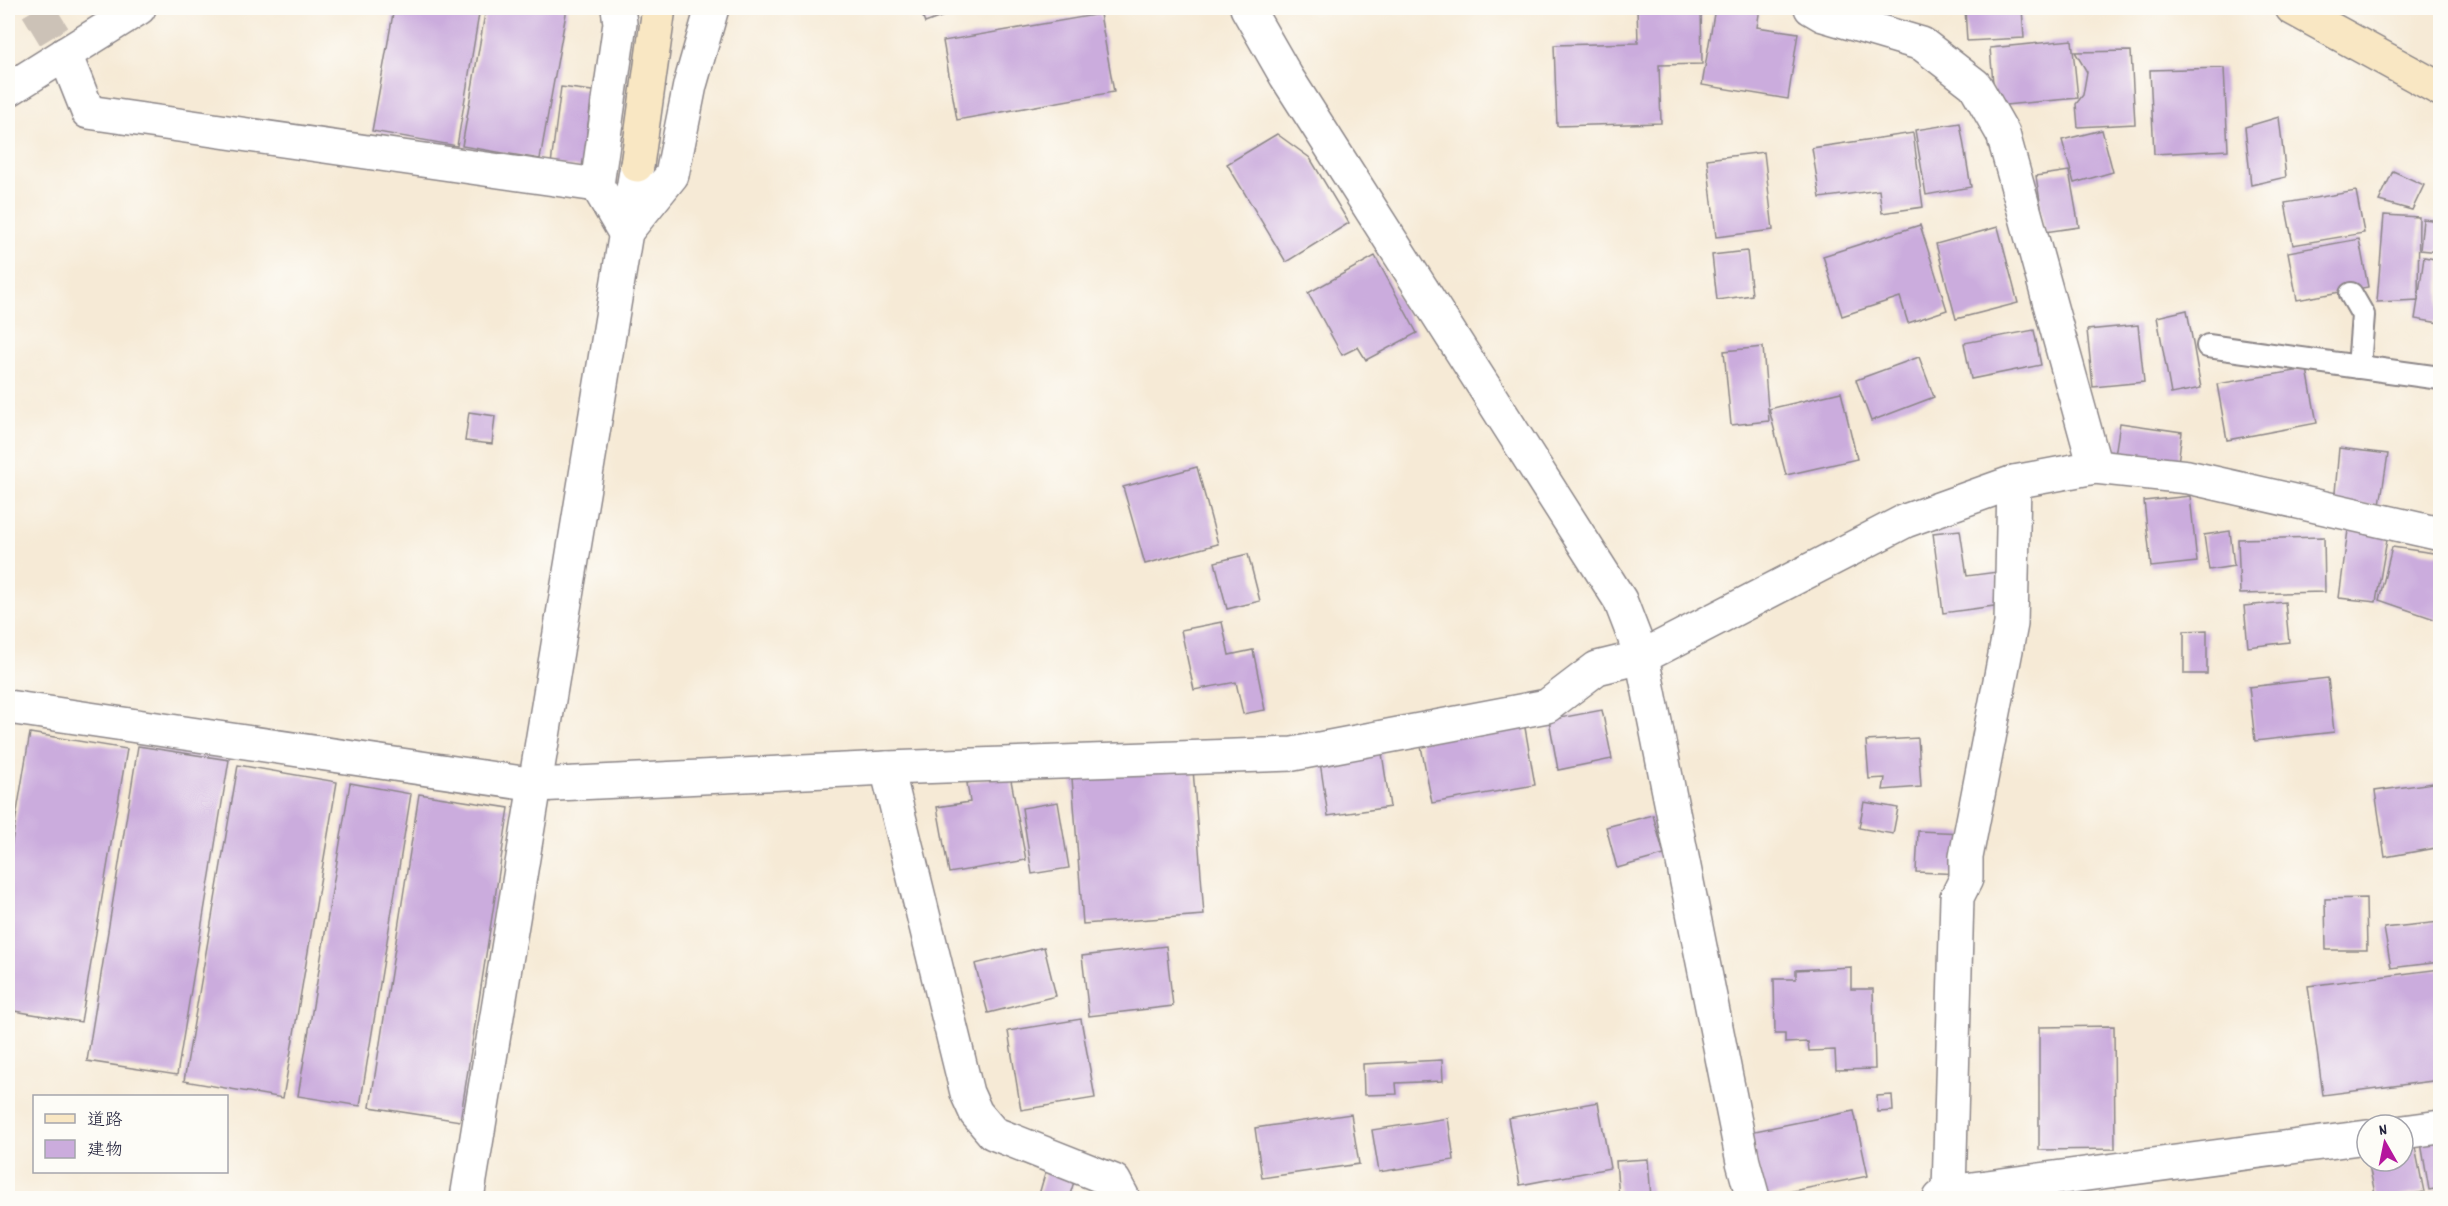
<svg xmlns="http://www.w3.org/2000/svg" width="2448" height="1206" font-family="Dekko,'Klee One',sans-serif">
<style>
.building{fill:#cbacdd}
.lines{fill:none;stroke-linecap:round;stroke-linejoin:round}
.street-tunnel{stroke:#ccc2b7;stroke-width:33;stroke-dasharray:33 16;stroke-linecap:butt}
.lane-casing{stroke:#8c8688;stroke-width:26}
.street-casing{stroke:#8c8688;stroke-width:36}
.secondary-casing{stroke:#8c8688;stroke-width:36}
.lane{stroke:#fff;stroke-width:22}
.street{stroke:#fff;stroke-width:33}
.secondary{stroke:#f9e7c3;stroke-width:33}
</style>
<rect width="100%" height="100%" fill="#fdfcf7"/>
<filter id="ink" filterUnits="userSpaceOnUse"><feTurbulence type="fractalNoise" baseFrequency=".0167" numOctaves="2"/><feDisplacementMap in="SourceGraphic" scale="12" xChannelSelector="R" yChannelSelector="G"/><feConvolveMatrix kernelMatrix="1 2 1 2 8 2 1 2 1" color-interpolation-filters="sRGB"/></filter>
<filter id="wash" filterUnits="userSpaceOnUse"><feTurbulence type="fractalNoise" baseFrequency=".008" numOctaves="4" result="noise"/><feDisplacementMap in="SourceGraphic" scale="24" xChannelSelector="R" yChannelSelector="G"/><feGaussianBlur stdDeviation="1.35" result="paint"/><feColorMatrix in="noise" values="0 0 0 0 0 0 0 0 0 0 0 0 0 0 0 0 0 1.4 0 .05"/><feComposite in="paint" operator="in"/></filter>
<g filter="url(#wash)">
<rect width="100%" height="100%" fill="#f6ead6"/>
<g id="blocks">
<!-- building -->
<g class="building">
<polygon points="394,8 480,8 457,146 372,131"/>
<polygon points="486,8 567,8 540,159 462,146"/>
<polygon points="920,8 965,8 925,23"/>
<polygon points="1637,8 1701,8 1702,64 1659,65 1661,123 1557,126 1554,45 1638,43"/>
<polygon points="1715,8 1760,8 1757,27 1798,33 1788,99 1702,85"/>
<polygon points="1965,8 2022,8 2024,38 1967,41"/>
<polygon points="1100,14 1114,92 957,120 943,41"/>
<polygon points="2072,40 2078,98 1995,106 1990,48"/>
<polygon points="2131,51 2135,124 2078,127 2076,104 2083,95 2087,72 2075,52"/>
<polygon points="2224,68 2228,150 2154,154 2150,70"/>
<polygon points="561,87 592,91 583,168 551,164"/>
<polygon points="2279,117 2286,177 2251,185 2245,127"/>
<polygon points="1960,123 1971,187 1926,195 1915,130"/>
<polygon points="2102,130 2113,172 2074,183 2062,140"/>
<polygon points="1913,133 1923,207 1882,213 1879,190 1820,198 1812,148"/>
<polygon points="1277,134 1310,158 1349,223 1286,262 1227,164"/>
<polygon points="1764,152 1773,230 1716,237 1707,159"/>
<polygon points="2069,171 2079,227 2045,232 2036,176"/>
<polygon points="2393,171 2424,185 2412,210 2379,201"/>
<polygon points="2356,191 2364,233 2293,245 2285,203"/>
<polygon points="2384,215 2419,217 2418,300 2424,257 2440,260 2440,323 2415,319 2418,300 2377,302"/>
<polygon points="2423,219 2440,221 2440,252 2420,250"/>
<polygon points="1920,225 1947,310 1908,323 1900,297 1842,316 1823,256"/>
<polygon points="1998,227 2018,303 1956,319 1936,244"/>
<polygon points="2359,239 2368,287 2297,300 2288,252"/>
<polygon points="1747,251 1752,295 1717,300 1712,255"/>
<polygon points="1375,256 1417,333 1366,360 1358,347 1342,355 1308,293"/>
<polygon points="2187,310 2201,388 2171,394 2157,317"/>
<polygon points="2138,325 2144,382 2093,387 2087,330"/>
<polygon points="2034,330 2041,365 1971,379 1964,343"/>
<polygon points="1763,347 1769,421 1731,425 1724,351"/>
<polygon points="1919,357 1934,397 1871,421 1856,380"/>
<polygon points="2307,369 2317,423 2227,440 2217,384"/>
<polygon points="1841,392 1857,459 1786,475 1769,409"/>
<polygon points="469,412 495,416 492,444 465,441"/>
<polygon points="2120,423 2182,432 2177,471 2114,462"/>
<polygon points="2339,448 2388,454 2380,505 2334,504"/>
<polygon points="1197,467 1218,544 1145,564 1123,487"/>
<polygon points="2190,496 2197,562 2151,567 2144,501"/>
<polygon points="1960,530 1967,576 1997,572 2001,605 1943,613 1933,533"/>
<polygon points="2348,530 2388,534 2376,602 2339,598"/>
<polygon points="2230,531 2234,566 2209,570 2204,535"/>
<polygon points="2324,537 2325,592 2240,594 2238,539"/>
<polygon points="2392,547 2440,554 2440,621 2379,600"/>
<polygon points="1248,554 1260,601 1227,609 1215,562"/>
<polygon points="2285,602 2289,642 2248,647 2244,606"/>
<polygon points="1222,622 1229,655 1253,650 1265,710 1243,714 1236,682 1194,690 1181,630"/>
<polygon points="2207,630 2207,674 2184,674 2184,631"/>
<polygon points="2328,678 2334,732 2255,741 2249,687"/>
<polygon points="1602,710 1612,759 1558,770 1549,720"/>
<polygon points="1524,722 1535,785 1432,803 1420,741"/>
<polygon points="30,733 127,749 81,1022 8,1010 8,866"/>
<polygon points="1918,738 1921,787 1883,790 1885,778 1869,779 1866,741"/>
<polygon points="138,746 229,760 177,1075 87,1061"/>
<polygon points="1382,753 1390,807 1328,816 1320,762"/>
<polygon points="238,765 337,782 283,1098 184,1081"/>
<polygon points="1193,769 1204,915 1083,924 1072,778"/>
<polygon points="1010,775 1026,860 949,873 937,807 970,802 967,783"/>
<polygon points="2440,782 2440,847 2385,857 2375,791"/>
<polygon points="350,783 411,794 360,1106 298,1096"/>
<polygon points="419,794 509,808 460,1121 370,1107"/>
<polygon points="1058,802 1069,868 1032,874 1022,808"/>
<polygon points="1864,802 1898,808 1893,834 1859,828"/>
<polygon points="1653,815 1664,855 1617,868 1606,827"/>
<polygon points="1918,831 1964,833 1962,874 1916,872"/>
<polygon points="2366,898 2367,950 2326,950 2325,899"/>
<polygon points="2440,922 2440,962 2391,968 2384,928"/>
<polygon points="1166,946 1173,1006 1089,1016 1082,956"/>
<polygon points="1044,947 1056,996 988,1013 975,964"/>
<polygon points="1851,967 1851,989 1873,989 1875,1069 1836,1070 1835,1050 1809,1051 1808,1042 1785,1043 1785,1034 1775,1034 1774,979 1796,979 1796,970"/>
<polygon points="2440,969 2440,1080 2323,1095 2308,986"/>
<polygon points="1081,1019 1095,1098 1021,1110 1008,1031"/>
<polygon points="2114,1026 2115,1149 2039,1150 2039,1027"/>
<polygon points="1442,1060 1443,1081 1396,1083 1397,1094 1364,1095 1363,1064"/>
<polygon points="1892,1095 1893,1111 1878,1112 1877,1096"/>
<polygon points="1598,1102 1610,1168 1520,1185 1508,1118"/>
<polygon points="1854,1111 1868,1176 1764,1197 1750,1132"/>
<polygon points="1351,1114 1359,1164 1262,1178 1255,1128"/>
<polygon points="1448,1118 1454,1160 1379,1172 1372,1130"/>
<polygon points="2440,1133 2440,1188 2429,1190 2420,1137"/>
<polygon points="2415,1147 2424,1192 2392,1198 2376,1198 2368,1161 2403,1161 2403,1149"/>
<polygon points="1648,1159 1651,1198 1619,1198 1616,1161"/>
<polygon points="1047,1167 1076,1175 1069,1198 1038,1198"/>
</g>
</g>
</g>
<g filter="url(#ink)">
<use href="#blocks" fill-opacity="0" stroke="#8c8688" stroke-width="1.5"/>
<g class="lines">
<!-- street-tunnel -->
<polyline class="street-tunnel" points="37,8 65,54"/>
<!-- lane casing -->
<g class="lane-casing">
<g id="lane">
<polyline points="2351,294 2363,315 2359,367"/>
<polyline points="2208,346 2440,378"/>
</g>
</g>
<!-- street casing -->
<g class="street-casing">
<g id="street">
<polyline points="618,8 620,23 597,185 625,233 672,175 690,85 712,8"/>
<polyline points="1247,8 1286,76 1620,600 1642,657 1743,1162 1753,1198"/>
<polyline points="65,54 88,112 597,185"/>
<polyline points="8,90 139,8"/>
<polyline points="2095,467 2188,477 2440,534"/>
<polyline points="8,707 536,785 887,768 1293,754 1547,706 1597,668 1642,657 1905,521 2014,482 2095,467 2003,134 1975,85 1922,44 1823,15 1811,8"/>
<polyline points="887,768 967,1093 976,1113 993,1133 1114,1181 1123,1198"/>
<polyline points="2403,1132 2440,1127"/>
<polyline points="1949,1192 1957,897 1966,879 1966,857 2011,624 2014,482"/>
<polyline points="467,1198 637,165"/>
<polyline points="1940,1198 1949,1192 2367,1137"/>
</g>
</g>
<!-- secondary casing -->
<g class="secondary-casing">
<g id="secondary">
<polyline points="2292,8 2440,89"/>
<polyline points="637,165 659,8"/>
</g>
</g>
<!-- lane -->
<use href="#lane" class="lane"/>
<!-- street -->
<use href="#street" class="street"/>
<!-- secondary -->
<use href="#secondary" class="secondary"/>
</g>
</g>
<!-- margin -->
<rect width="2448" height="1206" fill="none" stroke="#fdfcf7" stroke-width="30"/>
<!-- legend -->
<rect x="33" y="1095" width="195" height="78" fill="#fdfcf7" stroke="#a5a5ac" stroke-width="1.5"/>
<rect x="45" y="1114" width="30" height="9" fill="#f9e7c3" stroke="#a5a5ac" stroke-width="1.5"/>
<text x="87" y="1125" font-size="18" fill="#22223b">道路</text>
<rect x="45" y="1140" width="30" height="18" fill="#cbacdd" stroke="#a5a5ac" stroke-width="1.5"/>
<text x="87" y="1155" font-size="18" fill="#22223b">建物</text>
<!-- north arrow -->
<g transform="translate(2385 1143) rotate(351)"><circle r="28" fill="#fdfcf7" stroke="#a5a5ac" stroke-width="1.5"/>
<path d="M0-4.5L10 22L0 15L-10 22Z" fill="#b5179e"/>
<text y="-9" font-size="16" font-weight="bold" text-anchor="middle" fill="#22223b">N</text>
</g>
</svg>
